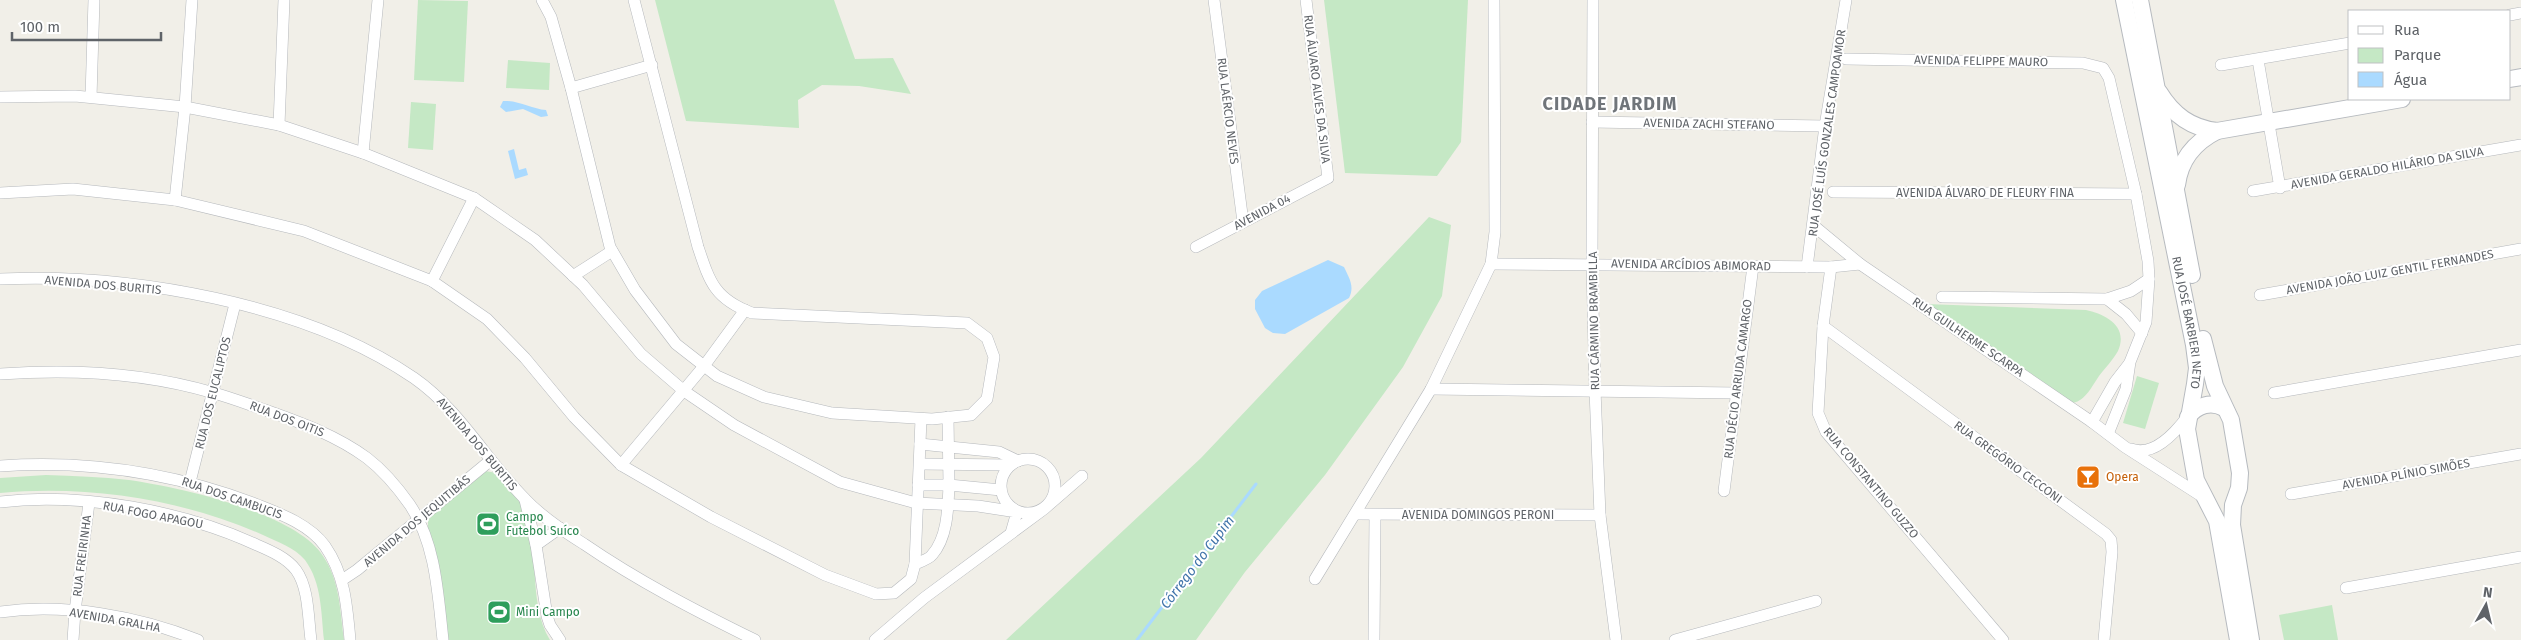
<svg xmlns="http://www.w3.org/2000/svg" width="2521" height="640" font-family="'Fira Sans',sans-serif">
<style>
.green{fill:#c5e8c5}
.water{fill:#aadaff}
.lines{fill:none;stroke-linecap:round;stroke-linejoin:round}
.stream{stroke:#aadaff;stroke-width:3}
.street-casing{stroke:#b5b8bc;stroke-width:12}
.secondary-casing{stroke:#b6babf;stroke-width:18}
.street{stroke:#fff;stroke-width:11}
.secondary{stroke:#fff;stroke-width:16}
.labels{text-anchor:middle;stroke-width:4;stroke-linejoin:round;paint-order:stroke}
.street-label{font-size:12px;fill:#5f6368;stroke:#fff}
.food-label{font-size:12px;fill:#c56008;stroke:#fff;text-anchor:start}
.leisure-label{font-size:12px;fill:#27864d;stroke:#fff;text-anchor:start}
.water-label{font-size:14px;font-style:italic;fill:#4174aa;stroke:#fff}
.district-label{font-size:18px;font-weight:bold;letter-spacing:1px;fill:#70757a;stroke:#fff}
</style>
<rect width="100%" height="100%" fill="#f1efe8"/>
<!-- green -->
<g class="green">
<polygon points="418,0 468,1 464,82 414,80"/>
<polygon points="655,0 834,0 855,59 893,58 911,94 859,86 822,85 798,100 799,128 686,121"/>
<polygon points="1324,0 1468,0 1461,142 1437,176 1345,173"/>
<polygon points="508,60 550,63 549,90 506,88"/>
<polygon points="411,102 436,104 433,150 408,148"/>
<polygon points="1429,217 1451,225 1442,296 1403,367 1325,475 1245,572 1196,640 1006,640 1201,458"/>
<path d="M 1926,304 L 2086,310 C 2105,314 2129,326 2118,351 C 2113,360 2105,368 2099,376 C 2092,386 2086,400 2073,403 Z"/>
<polygon points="2137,376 2159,383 2145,429 2123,423"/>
<path d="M 485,471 L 497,473 C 504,482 513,491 519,500 C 544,542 525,599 550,640 L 448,640 L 428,529 L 428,518 Z"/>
<path d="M 46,475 C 74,476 102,477 129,480 C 179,487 296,513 323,556 C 340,581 340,611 344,640 L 324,640 C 321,613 322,583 305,560 C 294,547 277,542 263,535 C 182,499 88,485 0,493 L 0,478 Z"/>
<polygon points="2332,605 2338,640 2284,640 2279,615"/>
</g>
<!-- water -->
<g class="water">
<path d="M 503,101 C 518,100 532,109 546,110 L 548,116 L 541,117 L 523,109 L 506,112 L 500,107 Z"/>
<polygon points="514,149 519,170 526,168 528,175 515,179 508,151"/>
<path d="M 1328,260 L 1344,267 C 1349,278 1355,286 1349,298 L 1285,334 L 1273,333 L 1265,328 L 1255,309 L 1255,300 L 1262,291 Z"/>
</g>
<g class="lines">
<!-- stream -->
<polyline class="stream" points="1137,640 1256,484"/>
<!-- street casing -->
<g class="street-casing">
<g id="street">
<path d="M 542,0 L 551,17 L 571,88 L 610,247 L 635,290 L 676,344 L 717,376 L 764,397 L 832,413 L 932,419 L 971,415 L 987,399 L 994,357 L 987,338 L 967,323 L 752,313 C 715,299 710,283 698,247 L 634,0"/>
<polyline points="1214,0 1243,222"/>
<polyline points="1593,0 1592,264 1595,390 1600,515 1616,640"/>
<polyline points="2510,15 2521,13"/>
<polyline points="1846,59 2083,63 2103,68 2109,78 2136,194 2148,261 2149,279 2146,322 2130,362 2126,389 2108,434"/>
<polyline points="2258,60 2280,188"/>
<polyline points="2221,65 2350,43"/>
<polyline points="571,88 652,65"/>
<polyline points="0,97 75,96 185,107 279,125 363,153 474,198 535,240 583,285 641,354 684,391 734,425 840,482 916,503 978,506 1017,512 1011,533"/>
<polyline points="91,97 94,0"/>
<polyline points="1592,122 1825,126"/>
<polyline points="279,125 284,0"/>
<polyline points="363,153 378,0"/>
<polyline points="2253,191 2521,145"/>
<polyline points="1833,192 2136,194"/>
<polyline points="0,193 73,189 175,200 304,231 432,281 487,319 525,358 574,417 621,465 711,517 825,575 876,594 894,593 911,579 915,564 921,419"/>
<polyline points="175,200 185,107 192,0"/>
<polyline points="1814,226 1860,264 2092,422 2125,447 2203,497"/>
<polyline points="1196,247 1328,178 1306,0"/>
<polyline points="1491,264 1831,267 1860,264"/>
<polyline points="1807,267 1825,126 1846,0"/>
<polyline points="1831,267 1823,326 1818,413 1826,432 2003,640"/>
<polyline points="573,276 612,251"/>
<path d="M 0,279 C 130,273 305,303 414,378 C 460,410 486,460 525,499 C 542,517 563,531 584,544 C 638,581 696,611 755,640"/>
<polyline points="432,281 474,198"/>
<polyline points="2260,295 2521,249"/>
<polyline points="1942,297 2107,299 2131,291 2149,279"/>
<polyline points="2107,299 2126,314 2142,333"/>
<polyline points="1823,326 2106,534 2111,540 2112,552 2104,640"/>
<path d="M 0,374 C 70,369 147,373 214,393 C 232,398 250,405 268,411 C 302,423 337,436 367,458 C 384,471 398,488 410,505 C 436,544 438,595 443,640"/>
<polyline points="1431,389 1737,393"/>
<polyline points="2274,393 2521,350"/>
<polyline points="2092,422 2115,382 2129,364"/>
<polyline points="920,444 999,452 1018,461"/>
<path d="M 2131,449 C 2153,457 2175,433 2187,417"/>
<circle cx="1028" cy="486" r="27"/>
<polyline points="920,464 1010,465"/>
<polyline points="621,465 704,366 745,310"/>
<path d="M 0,466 C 88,460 175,473 258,505 C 281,514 310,525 325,546 C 345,575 347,606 350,640"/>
<polyline points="190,482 235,304"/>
<polyline points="918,485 949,485 948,417"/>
<polyline points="1724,491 1753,266"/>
<polyline points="2291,494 2521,454"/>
<polyline points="525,500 536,545 547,616 550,625 560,640"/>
<path d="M 0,502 C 81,492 184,511 257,545 C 271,551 287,558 296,570 C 309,588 308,618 311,640"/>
<polyline points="1356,514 1600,515"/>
<polyline points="536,545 560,528"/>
<path d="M 915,564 C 920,562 929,559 932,555 C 948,537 948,507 949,485 L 1001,490"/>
<polyline points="1315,579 1431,389 1491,264 1495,232 1494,0"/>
<polyline points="342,580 357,570 491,460"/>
<polyline points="2346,588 2521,557"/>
<path d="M 0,612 C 65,603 138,616 198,640"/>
<polyline points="73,640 75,611 89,503"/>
<polyline points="875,640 924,598 1044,509 1082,476"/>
<polyline points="1374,640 1375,515"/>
<polyline points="1675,640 1816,601"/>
</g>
</g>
<!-- secondary casing -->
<g class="secondary-casing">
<g id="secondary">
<path id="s1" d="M 2124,0 L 2194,345 L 2197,368 L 2195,384 L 2187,429 L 2196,480 L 2217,521 L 2238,640"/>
<polyline points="2140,0 2192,275"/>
<polyline points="2510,79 2521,77"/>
<path d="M 2159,92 C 2173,115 2191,128 2217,131 L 2402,99"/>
<path d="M 2177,185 C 2180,160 2195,142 2217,131"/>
<polyline points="2203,339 2215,386 2231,420 2240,473 2239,488 2233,505 2232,525 2251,640"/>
<path d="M 2188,417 C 2197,405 2211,401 2224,408"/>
</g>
</g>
<!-- street -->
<use href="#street" class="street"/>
<!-- secondary -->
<use href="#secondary" class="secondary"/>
</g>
<!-- icons -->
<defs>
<g id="bar-square" transform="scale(1.25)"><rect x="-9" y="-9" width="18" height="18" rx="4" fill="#e8710a" stroke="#fff"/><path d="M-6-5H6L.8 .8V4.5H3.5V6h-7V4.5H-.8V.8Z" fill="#fff"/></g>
<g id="stadium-square" transform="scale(1.25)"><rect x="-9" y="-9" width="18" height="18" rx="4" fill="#2e9e5b" stroke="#fff"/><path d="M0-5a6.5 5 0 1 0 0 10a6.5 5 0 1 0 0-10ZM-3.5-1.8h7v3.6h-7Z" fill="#fff"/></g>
</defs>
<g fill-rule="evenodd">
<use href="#bar-square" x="2088" y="477"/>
<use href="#stadium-square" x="488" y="524"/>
<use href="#stadium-square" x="499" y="612"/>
</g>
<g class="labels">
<!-- street labels -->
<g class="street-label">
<text transform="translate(1981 61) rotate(1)" y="4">AVENIDA FELIPPE MAURO</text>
<text transform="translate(1317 89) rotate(83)" y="4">RUA ÁLVARO ALVES DA SILVA</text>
<text transform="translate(1228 111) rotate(83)" y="4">RUA LAÉRCIO NEVES</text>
<text transform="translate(1709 124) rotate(1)" y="4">AVENIDA ZACHI STEFANO</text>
<text transform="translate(1827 133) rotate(-82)" y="4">RUA JOSÉ LUÍS GONZALES CAMPOAMOR</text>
<text transform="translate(2387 168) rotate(-10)" y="4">AVENIDA GERALDO HILÁRIO DA SILVA</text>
<text x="1985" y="197">AVENIDA ÁLVARO DE FLEURY FINA</text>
<text transform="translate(1262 212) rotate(-28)" y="4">AVENIDA 04</text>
<text transform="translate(1691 265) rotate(1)" y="4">AVENIDA ARCÍDIOS ABIMORAD</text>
<text transform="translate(2390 272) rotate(-10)" y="4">AVENIDA JOÃO LUIZ GENTIL FERNANDES</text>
<text transform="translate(103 285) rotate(5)" y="4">AVENIDA DOS BURITIS</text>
<text transform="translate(1594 321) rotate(-91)" y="4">RUA CÁRMINO BRAMBILLA</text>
<text dy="4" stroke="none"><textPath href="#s1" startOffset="329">RUA JOSÉ BARBIERI NETO</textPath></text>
<text transform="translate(1968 337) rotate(34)" y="4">RUA GUILHERME SCARPA</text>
<text transform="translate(1738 379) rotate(-83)" y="4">RUA DÉCIO ARRUDA CAMARGO</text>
<text transform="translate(213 393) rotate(-76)" y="4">RUA DOS EUCALIPTOS</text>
<text transform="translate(287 419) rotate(21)" y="4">RUA DOS OITIS</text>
<text transform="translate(477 444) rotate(50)" y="4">AVENIDA DOS BURITIS</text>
<text transform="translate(2008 462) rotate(36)" y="4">RUA GREGÓRIO CECCONI</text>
<text transform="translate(2406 474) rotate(-10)" y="4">AVENIDA PLÍNIO SIMÕES</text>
<text transform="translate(1871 483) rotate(50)" y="4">RUA CONSTANTINO GUZZO</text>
<text transform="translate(232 498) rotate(19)" y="4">RUA DOS CAMBUCIS</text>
<text transform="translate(153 515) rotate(11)" y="4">RUA FOGO APAGOU</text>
<text x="1478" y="519">AVENIDA DOMINGOS PERONI</text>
<text transform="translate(417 521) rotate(-40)" y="4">AVENIDA DOS JEQUITIBÁS</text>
<text transform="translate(82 556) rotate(-83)" y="4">RUA FREIRINHA</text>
<text transform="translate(115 620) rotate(10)" y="4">AVENIDA GRALHA</text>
</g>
<!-- food labels -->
<g class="food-label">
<text x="2106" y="481">Opera</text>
</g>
<!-- leisure labels -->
<g class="leisure-label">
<text x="506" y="521">Campo<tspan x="506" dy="14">Futebol Suíco</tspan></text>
<text x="516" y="616">Mini Campo</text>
</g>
<!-- water labels -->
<g class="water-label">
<text transform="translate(1197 562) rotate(-53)" y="5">Córrego do Cupim</text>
</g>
<!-- district labels -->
<g class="district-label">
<text x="1610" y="110">CIDADE JARDIM</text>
</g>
</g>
<!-- legend -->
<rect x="2348" y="10" width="162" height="90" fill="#ffffff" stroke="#bfc1c3"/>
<rect x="2358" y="26" width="25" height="8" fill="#ffffff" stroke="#bfc1c3"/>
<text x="2394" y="35" font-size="15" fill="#5f6368">Rua</text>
<rect x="2358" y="48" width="25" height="15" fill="#c5e8c5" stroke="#bfc1c3"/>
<text x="2394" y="60" font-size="15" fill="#5f6368">Parque</text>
<rect x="2358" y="72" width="25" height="15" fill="#aadaff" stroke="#bfc1c3"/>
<text x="2394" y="85" font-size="15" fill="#5f6368">Água</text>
<!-- north arrow -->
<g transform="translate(2486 605) rotate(8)" stroke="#ffffff" stroke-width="4" paint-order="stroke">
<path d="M0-4L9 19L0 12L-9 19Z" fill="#5f6368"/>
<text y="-8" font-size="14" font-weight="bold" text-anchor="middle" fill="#5f6368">N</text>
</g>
<!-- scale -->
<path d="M12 32v8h149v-8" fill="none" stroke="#5f6368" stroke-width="2.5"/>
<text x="20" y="32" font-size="15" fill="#5f6368" stroke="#ffffff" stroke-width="4" paint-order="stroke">100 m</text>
</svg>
